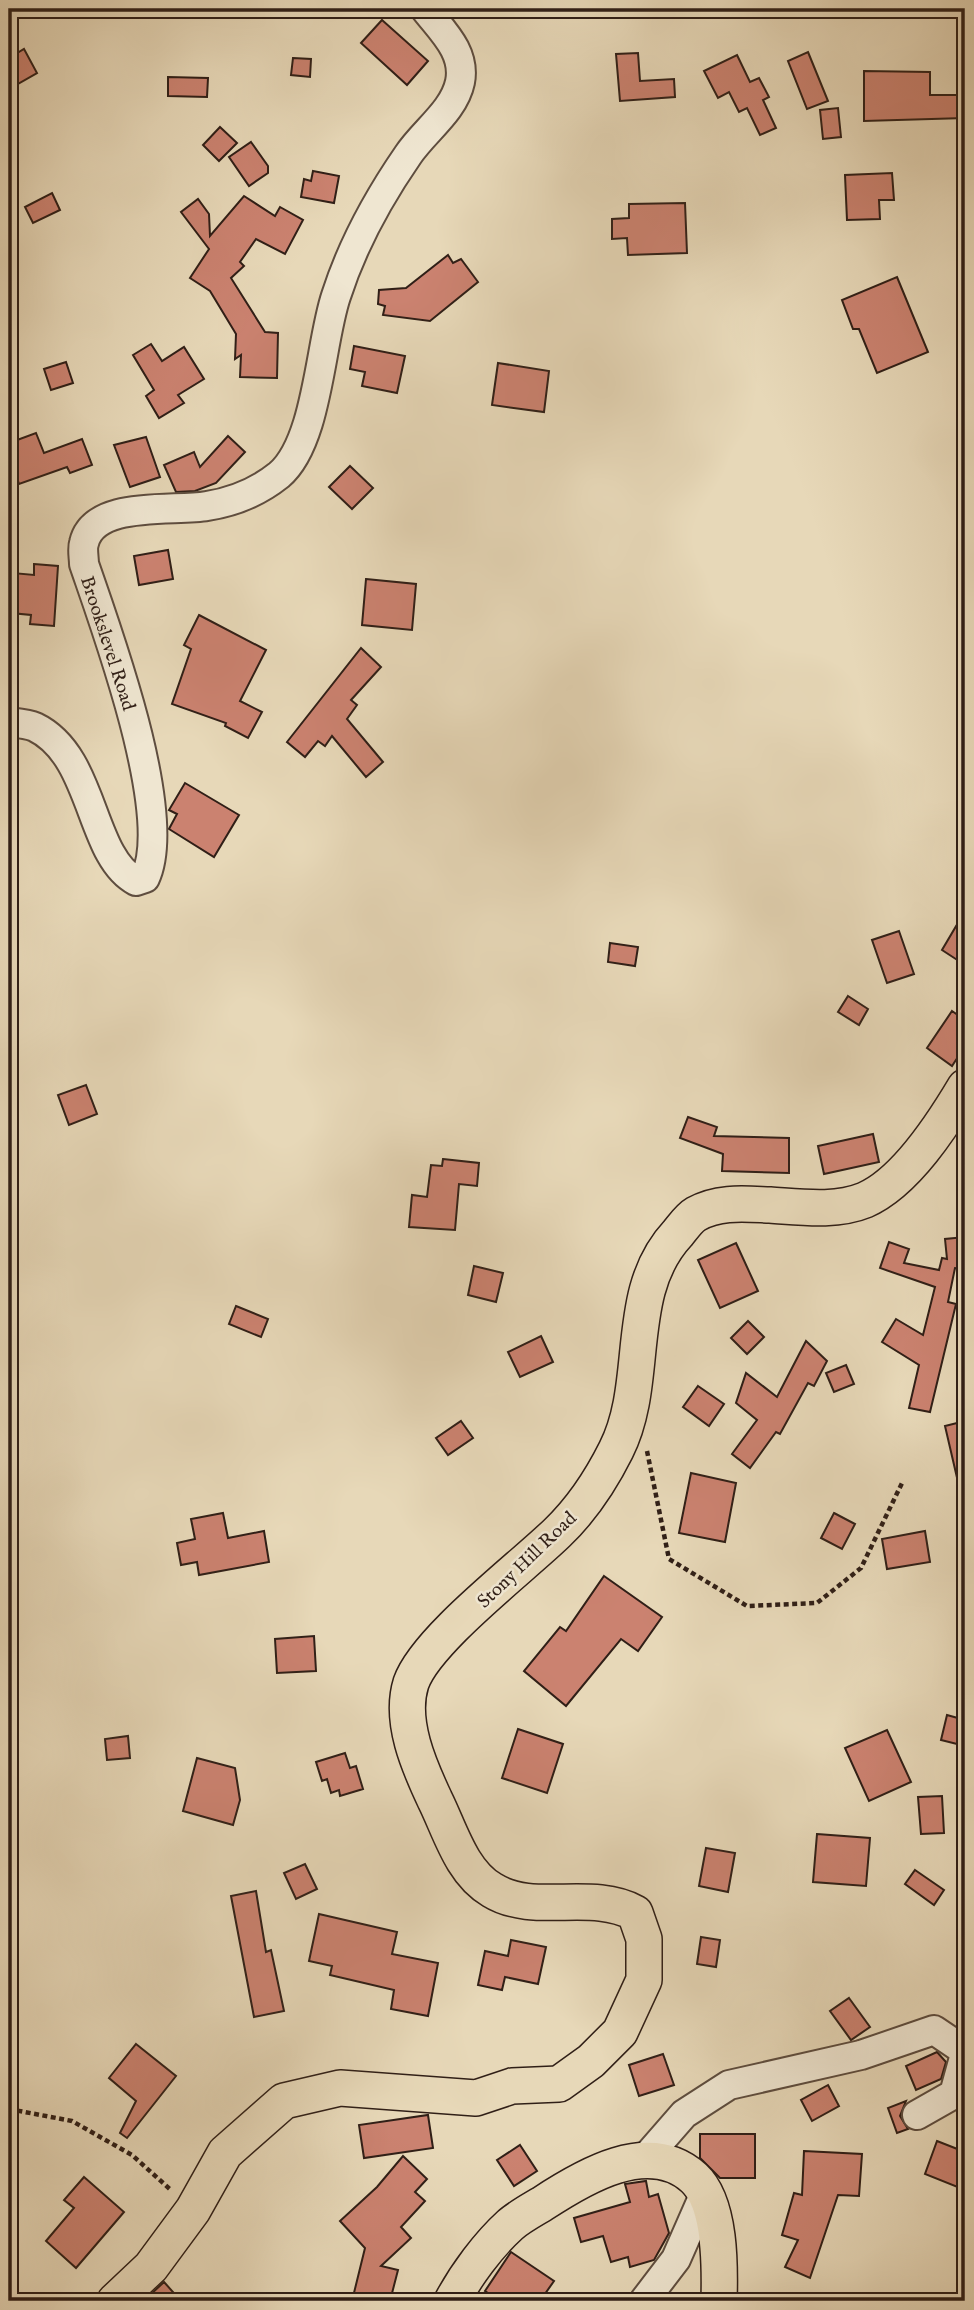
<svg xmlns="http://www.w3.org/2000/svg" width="974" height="2310" font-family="'IM FELL English',serif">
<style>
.building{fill:#cb8270;stroke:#301f17;stroke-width:2}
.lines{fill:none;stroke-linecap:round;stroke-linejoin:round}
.minor-casing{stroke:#5e4d3f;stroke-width:32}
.major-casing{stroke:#301f17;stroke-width:38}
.path{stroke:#301f17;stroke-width:4.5;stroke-dasharray:5 3.5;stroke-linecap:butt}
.minor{stroke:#efe6d1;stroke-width:28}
.major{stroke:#e7d8b8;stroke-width:35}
.labels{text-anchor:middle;stroke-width:5;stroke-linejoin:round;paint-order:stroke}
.street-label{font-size:19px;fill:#301f17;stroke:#efe6d1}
</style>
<rect width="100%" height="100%" fill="#e7d8b8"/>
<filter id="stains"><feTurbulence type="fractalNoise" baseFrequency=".00286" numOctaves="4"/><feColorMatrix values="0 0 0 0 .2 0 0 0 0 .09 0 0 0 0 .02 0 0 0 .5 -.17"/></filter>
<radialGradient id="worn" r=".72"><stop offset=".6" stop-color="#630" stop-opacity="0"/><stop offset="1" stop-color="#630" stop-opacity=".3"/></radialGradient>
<!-- building -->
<g class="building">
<polygon points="382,20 428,61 407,85 361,43"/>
<polygon points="24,49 37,73 9,89 9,58"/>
<polygon points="808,52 828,101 807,109 788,61"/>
<polygon points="638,53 640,81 674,79 675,97 620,101 616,54"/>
<polygon points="737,55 750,82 759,78 769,97 763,100 776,128 760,135 747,108 739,112 729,92 718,98 704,71"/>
<polygon points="293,58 311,59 310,77 291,75"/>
<polygon points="864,71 930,72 930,95 965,95 965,118 864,121"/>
<polygon points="168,77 208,78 207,97 168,96"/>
<polygon points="838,108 841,137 823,139 820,110"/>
<polygon points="220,127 237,143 219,161 203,145"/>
<polygon points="251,142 268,166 268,173 249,186 229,157"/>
<polygon points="313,171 339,176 334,203 301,197 304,179 311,181"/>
<polygon points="892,173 894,200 879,200 880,219 847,220 845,175"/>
<polygon points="52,193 60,210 33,223 25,207"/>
<polygon points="244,196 275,216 280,207 303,220 285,254 256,239 240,262 244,266 231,278 265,332 278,333 277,378 240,377 241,355 235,359 236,334 210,291 190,278 209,249 181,212 198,199 209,214 210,236"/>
<polygon points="685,203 687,253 628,255 627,238 612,239 612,219 629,218 629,204"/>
<polygon points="448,255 453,263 461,259 478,282 430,321 383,315 385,306 378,304 379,290 406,288"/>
<polygon points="897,277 928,352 877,373 859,329 853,329 842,300"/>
<polygon points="151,344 162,361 184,347 204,379 178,395 184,403 159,418 146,396 154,390 133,355"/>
<polygon points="354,346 405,356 397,393 362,386 365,372 350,369"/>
<polygon points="66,362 73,383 51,390 44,369"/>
<polygon points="498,363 549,371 544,412 492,405"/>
<polygon points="36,433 44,453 82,439 92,465 70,473 67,467 19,484 17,478 9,481 9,443"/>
<polygon points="228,436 245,452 216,483 195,491 176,492 164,465 194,452 200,467"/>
<polygon points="146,437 160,477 130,487 114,445"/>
<polygon points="350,466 373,488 352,509 329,487"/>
<polygon points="168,550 173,579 139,585 134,556"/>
<polygon points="34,564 58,566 54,626 30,624 31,615 11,613 13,573 34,575"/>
<polygon points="366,579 416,584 412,630 362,625"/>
<polygon points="199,615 266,650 240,701 262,712 248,738 225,726 226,723 172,704 191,649 184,645"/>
<polygon points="361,648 381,667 351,700 357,705 347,719 383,762 366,777 332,736 325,746 318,741 305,757 287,742"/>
<polygon points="185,783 239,815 214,857 169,829 177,814 169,810"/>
<polygon points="965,911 965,965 942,950"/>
<polygon points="899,931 914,974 887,983 872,940"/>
<polygon points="610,943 638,947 635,966 608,962"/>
<polygon points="848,996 868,1009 859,1025 838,1012"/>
<polygon points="952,1011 965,1020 965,1046 952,1066 927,1048"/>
<polygon points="86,1085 97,1114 69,1125 58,1095"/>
<polygon points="688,1117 717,1127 714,1136 789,1138 789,1173 722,1171 723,1154 680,1138"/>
<polygon points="873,1134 879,1162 824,1174 818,1146"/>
<polygon points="443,1159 479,1163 477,1186 459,1184 455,1230 409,1227 412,1195 427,1197 431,1165 442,1166"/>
<polygon points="965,1237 965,1269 955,1268 948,1302 956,1304 930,1412 909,1408 919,1365 882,1342 896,1319 923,1335 935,1287 880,1268 889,1242 909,1249 904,1263 939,1270 942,1258 947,1259 945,1239"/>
<polygon points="736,1243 758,1291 720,1308 698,1260"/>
<polygon points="474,1266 503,1273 496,1302 468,1295"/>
<polygon points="236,1306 268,1319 261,1337 229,1324"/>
<polygon points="748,1321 764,1337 747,1354 731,1338"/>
<polygon points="541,1336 553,1362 520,1377 508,1352"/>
<polygon points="806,1341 827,1361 814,1386 808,1383 780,1434 776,1432 750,1468 732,1454 757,1420 736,1403 746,1373 777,1397"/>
<polygon points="846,1365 854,1384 834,1392 826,1373"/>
<polygon points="698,1386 724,1404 709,1426 683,1407"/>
<polygon points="461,1421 473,1438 448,1455 436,1438"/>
<polygon points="965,1421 965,1482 958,1482 945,1426"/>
<polygon points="691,1473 736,1483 725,1542 679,1533"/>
<polygon points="223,1513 228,1538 264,1531 269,1562 199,1575 197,1562 181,1565 177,1543 195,1539 191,1519"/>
<polygon points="834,1513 855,1524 842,1549 821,1538"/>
<polygon points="925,1531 930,1562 887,1569 882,1539"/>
<polygon points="604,1576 662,1617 638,1651 621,1639 566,1706 524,1671 560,1627 566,1631"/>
<polygon points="314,1636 316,1671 277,1673 275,1639"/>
<polygon points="947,1715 965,1720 965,1746 941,1740"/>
<polygon points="518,1729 563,1744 547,1793 502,1778"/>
<polygon points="887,1730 911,1782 869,1801 845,1748"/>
<polygon points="128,1736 130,1758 107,1760 105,1739"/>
<polygon points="345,1753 350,1768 356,1766 363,1789 340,1796 339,1790 331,1793 327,1779 322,1781 316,1762"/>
<polygon points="197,1758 235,1768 240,1800 233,1825 183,1811"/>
<polygon points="942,1796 944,1833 921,1834 918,1797"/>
<polygon points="817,1834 870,1838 866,1886 813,1882"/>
<polygon points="706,1848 735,1853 728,1892 699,1886"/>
<polygon points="305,1864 317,1889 296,1899 284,1873"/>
<polygon points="915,1870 944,1890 934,1905 905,1884"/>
<polygon points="256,1891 266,1952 271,1950 284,2011 254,2017 231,1896"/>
<polygon points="319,1914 397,1932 392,1954 438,1963 428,2016 391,2009 394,1990 330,1975 332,1966 309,1961"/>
<polygon points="701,1937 720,1940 716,1967 697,1964"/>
<polygon points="511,1940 546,1947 538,1984 505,1977 502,1990 478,1985 485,1951 508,1956"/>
<polygon points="849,1998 870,2027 851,2040 830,2011"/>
<polygon points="136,2044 176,2076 127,2138 120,2133 136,2101 109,2078"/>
<polygon points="937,2052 946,2062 941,2079 916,2090 906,2066"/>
<polygon points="663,2054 674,2085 639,2096 629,2065"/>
<polygon points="828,2085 839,2106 812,2121 801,2100"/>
<polygon points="906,2101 900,2116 908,2129 897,2133 888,2108"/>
<polygon points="428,2115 433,2148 364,2158 359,2125"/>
<polygon points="700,2134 755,2134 755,2178 720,2178 700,2158"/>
<polygon points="937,2141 965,2152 965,2175 960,2188 925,2174"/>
<polygon points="520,2145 537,2171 514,2186 497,2160"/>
<polygon points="804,2151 862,2154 859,2196 838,2195 810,2278 785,2267 798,2240 782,2235 794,2193 802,2195"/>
<polygon points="403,2156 427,2179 415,2192 425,2201 401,2227 411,2238 381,2266 398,2270 390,2301 352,2301 365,2248 340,2221 377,2187"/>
<polygon points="84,2177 124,2212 76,2268 46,2241 74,2208 64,2200"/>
<polygon points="646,2181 649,2197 658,2194 669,2233 654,2260 630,2267 628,2257 611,2262 603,2236 581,2242 574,2218 630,2202 625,2184"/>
<polygon points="511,2252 554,2281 540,2301 500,2301 485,2291"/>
<polygon points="164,2282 181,2301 154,2301 149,2296"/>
</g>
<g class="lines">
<!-- minor casing -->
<g class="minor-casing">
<g id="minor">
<path d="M 9,722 C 17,723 28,724 35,727 C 95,756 89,856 136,881 L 145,878 C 175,815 107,631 84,564 C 84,558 82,549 84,543 C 94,500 173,512 207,506 C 233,502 259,491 279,475 C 318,442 320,343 336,296 C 352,246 379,197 408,155 C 424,131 454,111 460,82 C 466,52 442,31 425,9"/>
<polyline points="917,2115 954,2094 965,2054"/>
<polyline points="643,2161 684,2114 729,2085 861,2055 934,2030 965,2051"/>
<polyline points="644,2301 676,2259 705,2193"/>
</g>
</g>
<!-- major casing -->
<g class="major-casing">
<g id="major">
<path d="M 115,2301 L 151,2267 L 193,2210 L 225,2153 L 284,2101 L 340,2088 L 476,2098 L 512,2086 L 559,2084 L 591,2061 L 620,2032 L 644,1980 L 644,1939 L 635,1913 C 591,1889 534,1916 492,1890 C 461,1872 450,1830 435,1800 C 419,1766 399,1721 411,1683 C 426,1640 521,1568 557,1533 C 581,1510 601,1480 616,1450 C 651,1381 622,1293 678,1233 C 683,1227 689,1218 696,1214 C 719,1201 745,1204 770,1205 C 801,1207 836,1212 865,1200 C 906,1182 943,1124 965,1087"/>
<path d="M 452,2301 C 466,2275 488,2245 510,2225 C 519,2217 532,2210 542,2204 C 583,2177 649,2137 694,2178 C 721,2203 720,2267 719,2301"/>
</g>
</g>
<!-- path -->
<g class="path">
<polyline points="647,1451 669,1559 747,1606 817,1603 861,1568 902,1483"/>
<polyline points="9,2109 72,2121 132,2155 172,2191"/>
</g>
<!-- minor -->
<use href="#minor" class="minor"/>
<!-- major -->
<use href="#major" class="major"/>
</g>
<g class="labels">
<!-- street labels -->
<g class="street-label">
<text transform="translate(109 643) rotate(72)" y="7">Brookslevel Road</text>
<text transform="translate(526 1559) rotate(-44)" y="7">Stony Hill Road</text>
</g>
</g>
<!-- margin -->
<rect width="974" height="2310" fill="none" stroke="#e7d8b8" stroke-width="35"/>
<rect x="10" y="10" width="953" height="2289" fill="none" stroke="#301f17" stroke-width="3.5"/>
<rect x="18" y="18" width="939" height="2275" fill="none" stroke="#301f17" stroke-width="2"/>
<rect width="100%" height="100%" filter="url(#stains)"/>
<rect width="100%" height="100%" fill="url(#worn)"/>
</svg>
